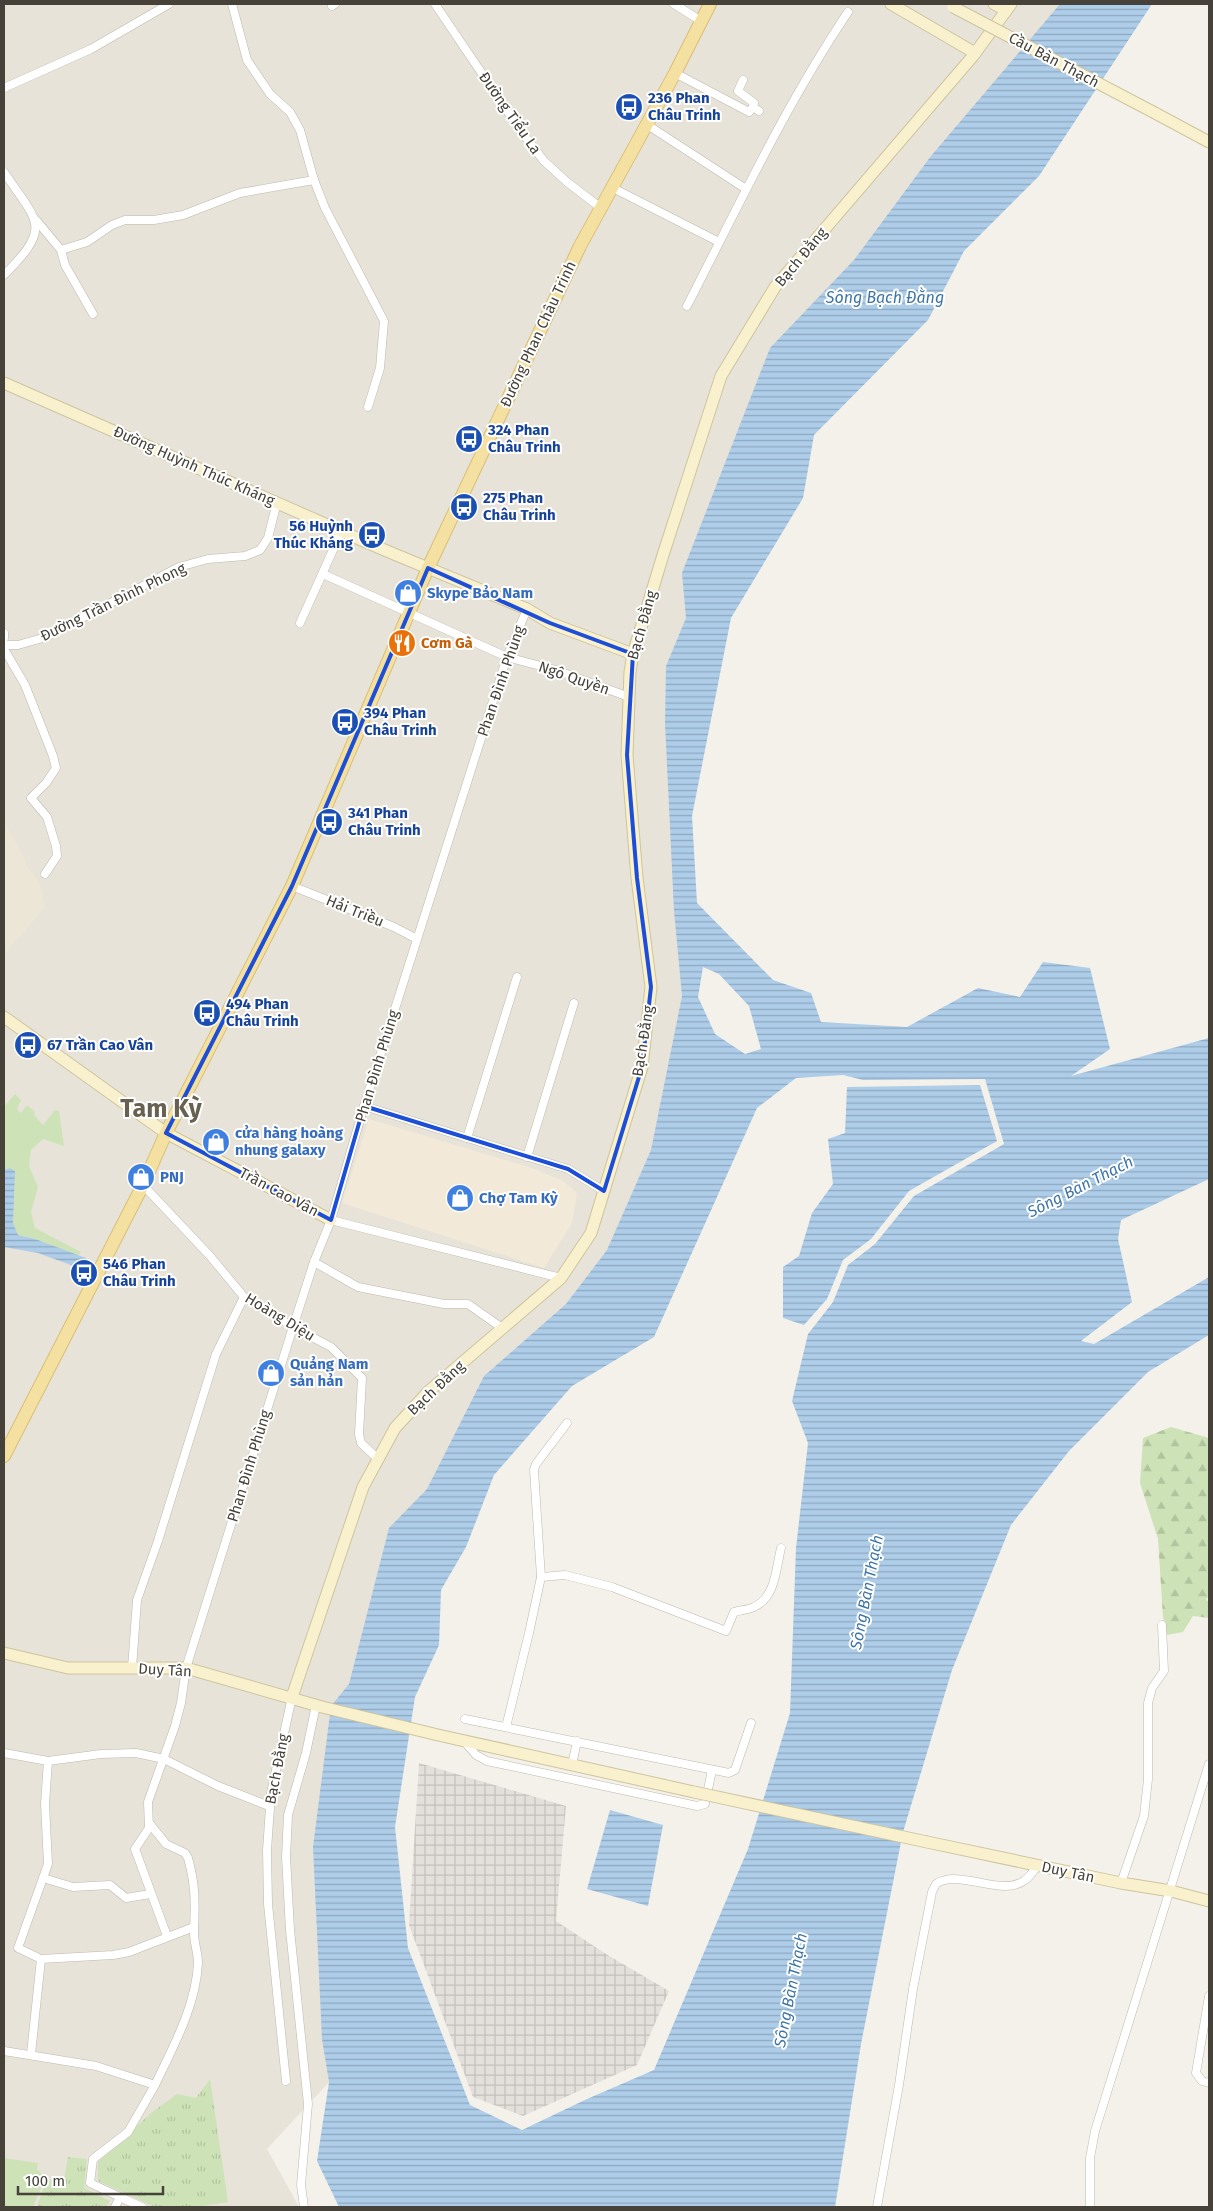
<svg xmlns="http://www.w3.org/2000/svg" width="1213" height="2211" font-family="'Fira Sans',sans-serif">
<style>
.residential{fill:#e7e3d9}
.commercial{fill:#f2e9d8}
.industrial{fill:url(#industrial-grid)}
.education{fill:#ebe6d5}
.grass{fill:#cde3b7}
.forest{fill:url(#forest-firs)}
.park{fill:url(#park-tufts)}
.water{fill:url(#water-rules);fill-rule:evenodd}
.lines{fill:none;stroke-linecap:round;stroke-linejoin:round}
.street-casing{stroke:#beb9ad;stroke-width:9}
.secondary-casing{stroke:#cec49e;stroke-width:13}
.primary-casing{stroke:#d8bf74;stroke-width:14}
.street{stroke:#fff;stroke-width:8}
.secondary{stroke:#f9f1ce;stroke-width:11}
.primary{stroke:#f4e1a2;stroke-width:12}
.secondary-bridge-casing{stroke:#cec49e;stroke-width:13;stroke-linecap:butt}
.secondary-bridge{stroke:#f9f1ce;stroke-width:11}
.marked{fill:none;stroke:#1d4ed8;stroke-width:4;stroke-linejoin:round}
.labels{text-anchor:middle;stroke-width:4;stroke-linejoin:round;paint-order:stroke}
.street-label{font-size:15px;fill:#464239;stroke:#fff}
.transit-label{font-size:15px;font-weight:bold;fill:#164399;stroke:#fff;text-anchor:start}
.shop-label{font-size:15px;font-weight:bold;fill:#366cbe;stroke:#fff;text-anchor:start}
.food-label{font-size:15px;font-weight:bold;fill:#c56008;stroke:#fff;text-anchor:start}
.water-label{font-size:16px;font-style:italic;fill:#3d75a7;stroke:#fff}
.town-label{font-size:25px;font-weight:bold;fill:#686051;stroke:#fff}
</style>
<defs>
<pattern id="industrial-grid" width="8" height="8" patternUnits="userSpaceOnUse" patternTransform="scale(1.25)"><rect width="8" height="8" fill="#e3e0db"/><path d="M0 4h8M4 0v8" fill="none" stroke="#c4c1bd"/></pattern>
<pattern id="forest-firs" width="22" height="20" patternUnits="userSpaceOnUse" patternTransform="scale(1.25)"><rect width="22" height="20" fill="#cde3b7"/><path d="M5 1l3.5 6h-7zM16 11l3.5 6h-7z" fill="#b1c49e"/></pattern>
<pattern id="park-tufts" width="24" height="20" patternUnits="userSpaceOnUse" patternTransform="scale(1.25)"><rect width="24" height="20" fill="#cde3b7"/><path d="M3 7l-1-3M5 7V3M7 7l1-3M15 17l-1-3M17 17v-4M19 17l1-3" fill="none" stroke="#b1c49e"/></pattern>
<pattern id="water-rules" width="6" height="5" patternUnits="userSpaceOnUse" patternTransform="scale(1.25)"><rect width="6" height="5" fill="#adcde9"/><path d="M0 2.5h6" fill="none" stroke="#8fa8be"/></pattern>
</defs>
<rect width="100%" height="100%" fill="#f3f1ea"/>
<!-- residential -->
<polygon class="residential" points="4,4 1089,4 750,460 683,698 684,1093 637,1252 397,1559 345,2065 267,2149 299,2207 4,2207"/>
<!-- commercial -->
<polygon class="commercial" points="369,1119 532,1168 563,1181 577,1193 572,1223 544,1268 342,1203"/>
<!-- industrial -->
<polygon class="industrial" points="419,1763 566,1806 556,1921 606,1954 669,1991 637,2065 523,2116 473,2097 409,1925"/>
<!-- education -->
<polygon class="education" points="4,822 19,847 27,866 40,883 45,907 4,955"/>
<!-- grass -->
<g class="grass">
<polygon points="15,1094 21,1100 17,1109 21,1113 27,1105 35,1112 34,1115 43,1125 55,1110 59,1111 64,1146 43,1139 31,1150 29,1166 38,1187 31,1212 35,1228 81,1252 78,1257 35,1239 18,1235 13,1223 13,1207 4,1170 4,1107"/>
<polygon points="4,2158 38,2163 37,2169 45,2178 33,2207 4,2207"/>
</g>
<!-- forest -->
<polygon class="forest" points="1171,1427 1209,1438 1209,1595 1206,1600 1209,1602 1209,1618 1193,1616 1183,1632 1167,1635 1163,1617 1158,1539 1140,1483 1143,1438"/>
<!-- park -->
<g class="park">
<polygon points="210,2079 228,2202 196,2207 155,2207 98,2181 98,2162 151,2113 177,2094 196,2098"/>
<polygon points="68,2157 87,2159 84,2188 110,2201 106,2207 37,2207 46,2180 64,2179"/>
</g>
<!-- water -->
<g class="water">
<path d="M 1060,4 L 1152,4 L 1039,176 L 964,251 L 928,320 L 814,435 L 803,498 L 731,618 L 692,816 L 697,903 L 773,980 L 811,993 L 821,1022 L 907,1027 L 978,988 L 1020,997 L 1043,962 L 1090,968 L 1110,1049 L 1071,1076 L 1209,1038 L 1209,1179 L 1121,1220 L 1118,1239 L 1132,1302 L 1081,1341 L 1094,1344 L 1209,1277 L 1209,1335 L 1148,1372 L 1069,1451 L 1011,1525 L 952,1670 L 903,1832 L 861,2044 L 835,2207 L 339,2207 L 317,2161 L 329,2082 L 322,2039 L 313,1847 L 331,1706 L 349,1684 L 389,1528 L 427,1489 L 484,1376 L 566,1304 L 607,1250 L 651,1150 L 682,996 L 674,911 L 665,723 L 666,666 L 686,618 L 682,573 L 770,348 L 854,260 L 931,156 ZM 703,967 L 719,974 L 749,1006 L 761,1049 L 745,1054 L 715,1034 L 698,997 ZM 843,1075 L 863,1080 L 985,1079 L 1004,1144 L 914,1196 L 875,1244 L 848,1265 L 833,1302 L 808,1334 L 792,1401 L 808,1443 L 796,1548 L 790,1713 L 748,1849 L 654,2070 L 587,2099 L 522,2130 L 470,2105 L 408,1948 L 395,1827 L 415,1697 L 439,1645 L 441,1590 L 466,1547 L 494,1475 L 572,1386 L 654,1337 L 757,1108 L 796,1078 Z"/>
<polygon points="980,1085 997,1141 909,1191 871,1239 843,1260 827,1299 804,1325 783,1318 783,1267 799,1256 812,1213 833,1184 828,1139 845,1133 847,1087"/>
<polygon points="10,1168 15,1171 13,1223 18,1235 35,1239 86,1258 79,1268 38,1253 4,1247 4,1170"/>
<polygon points="610,1810 663,1825 648,1906 587,1889"/>
</g>
<g class="lines">
<!-- street casing -->
<g class="street-casing">
<g id="street">
<polyline points="232,4 247,60 270,94 290,112 300,130 314,180 325,208 384,321 380,368 368,407"/>
<polyline points="435,4 518,127 544,161 567,182 601,208"/>
<polyline points="674,4 701,21"/>
<polyline points="332,6 335,4"/>
<polyline points="675,73 749,112 753,107"/>
<polyline points="743,80 738,91 754,103 753,107 759,111"/>
<polyline points="4,88 91,49 169,4"/>
<polyline points="646,124 746,189"/>
<path d="M 4,172 C 38,223 53,226 4,275"/>
<polyline points="611,187 719,242"/>
<polyline points="36,220 61,250 65,265 93,314"/>
<polyline points="61,250 87,242 112,225 125,220 154,220 183,215 240,193 314,180"/>
<path d="M 687,306 C 738,207 785,106 848,12"/>
<polyline points="323,574 507,657 556,670 629,697"/>
<polyline points="300,623 342,530"/>
<polyline points="4,633 4,638"/>
<polyline points="4,645 18,645 46,637 179,567 208,559 245,556 260,550 268,538 277,502"/>
<polyline points="4,649 25,685 53,756 56,768 46,783 31,798 47,817 56,846 57,856 45,874"/>
<polyline points="292,886 394,927 417,939"/>
<polyline points="364,1106 568,1169 604,1191"/>
<polyline points="467,1138 517,977"/>
<polyline points="527,1157 574,1003"/>
<polyline points="143,1185 210,1256 244,1297 293,1327 331,1347 362,1378 359,1434 361,1443 378,1459"/>
<polyline points="331,1220 561,1278"/>
<polyline points="314,1262 358,1287 444,1304 468,1304 502,1328"/>
<path d="M 541,1577 L 565,1575 L 612,1587 L 726,1631 L 734,1612 C 740,1610 748,1610 754,1607 C 776,1597 776,1568 781,1548"/>
<polyline points="132,1668 137,1600 158,1541 216,1354 244,1297"/>
<polyline points="465,1719 729,1773 735,1770 751,1723"/>
<polyline points="506,1727 529,1633 541,1577 534,1470 536,1464 567,1423"/>
<polyline points="464,1741 476,1755 487,1761 697,1806 705,1804 712,1770"/>
<polyline points="4,1753 48,1761 101,1754 136,1753 164,1759 218,1786 269,1806"/>
<polyline points="572,1765 577,1741"/>
<path d="M 150,1824 L 166,1844 L 185,1853 L 188,1858 C 196,1887 195,1903 194,1933 C 194,1943 198,1953 198,1963 C 196,2006 173,2047 155,2085"/>
<polyline points="43,1878 73,1887 110,1885 126,1898 150,1894"/>
<polyline points="1121,1883 1144,1816 1148,1779 1148,1703 1152,1688 1164,1671 1162,1625"/>
<polyline points="167,1936 135,1849 149,1828 148,1802 175,1726 181,1703 186,1668 293,1327 314,1262 331,1220 364,1106 507,657 527,609"/>
<polyline points="41,1959 18,1948 48,1864 45,1804 48,1761"/>
<polyline points="1209,1996 1196,2073 1202,2081 1209,2083"/>
<polyline points="4,2051 96,2066 155,2085 128,2132 93,2159 90,2183 120,2197 115,2207"/>
<polyline points="31,2054 41,1959 113,1955 129,1952 194,1927"/>
<polyline points="286,2081 268,1904 267,1850 271,1793 292,1697"/>
<polyline points="120,2197 142,2207"/>
<polyline points="304,2207 301,2185 308,2104 290,1930 286,1857 288,1815 306,1753 316,1705"/>
<path d="M 877,2207 L 899,2085 L 913,1989 L 932,1892 L 936,1884 C 960,1868 1003,1898 1025,1880 C 1030,1877 1034,1870 1038,1865"/>
<polyline points="1090,2207 1090,2158 1095,2131 1209,1764"/>
</g>
</g>
<!-- secondary casing -->
<g class="secondary-casing">
<g id="secondary">
<polyline points="891,4 975,53"/>
<polyline points="994,4 1006,10"/>
<polyline points="1155,113 1209,142"/>
<polyline points="4,383 382,549 527,609 550,623 633,654"/>
<polyline points="4,1017 166,1133 331,1220"/>
<polyline points="4,1653 68,1668 186,1668 322,1707 438,1735 694,1792"/>
<polyline points="292,1697 363,1487 395,1428 428,1392 561,1278 591,1233 642,1067 651,987 637,878 627,755 630,672 633,654 663,555 721,376 775,287 973,56 1011,4"/>
<polyline points="927,1842 1121,1883 1171,1891 1209,1901"/>
</g>
</g>
<!-- primary casing -->
<g class="primary-casing">
<polyline id="primary" points="4,1456 143,1185 166,1133 292,886 428,568 580,246 675,73 710,4"/>
</g>
<!-- street -->
<use href="#street" class="street"/>
<!-- secondary -->
<use href="#secondary" class="secondary"/>
<!-- primary -->
<use href="#primary" class="primary"/>
<!-- secondary-bridge casing -->
<g class="secondary-bridge-casing">
<g id="secondary-bridge">
<polyline points="953,7 1155,113"/>
<polyline points="694,1792 927,1842"/>
</g>
</g>
<!-- secondary-bridge -->
<use href="#secondary-bridge" class="secondary-bridge"/>
</g>
<!-- marked area -->
<path class="marked" d="M 428,568 L 550,623 L 633,654 L 627,755 L 637,878 L 651,987 L 642,1067 L 604,1191 L 568,1169 L 364,1106 L 331,1220 L 166,1133 L 292,886 Z"/>
<!-- icons -->
<defs>
<g id="bus-disc" transform="scale(1.4375)"><circle r="9.5" fill="#1a4fb4" stroke="#fff"/><path d="M-5-6H5V4H4V6H2V4H-2V6H-4V4H-5ZM-3.5-4V0h7V-4ZM-3.5 1.2v1.5H-2V1.2ZM2 1.2v1.5H3.5V1.2Z" fill="#fff"/></g>
<g id="shop-disc" transform="scale(1.4375)"><circle r="9.5" fill="#3f7fe0" stroke="#fff"/><path d="M-5-2.5h2.3a2.7 3.5 0 0 1 5.4 0H5L5.5 6h-11ZM-1.5-2.5h3a1.5 2.3 0 0 0-3 0Z" fill="#fff"/></g>
<g id="restaurant-disc" transform="scale(1.4375)"><circle r="9.5" fill="#e8710a" stroke="#fff"/><path d="M-5-6h1v4h1v-4h1v4h1v-4h1v5L-1.5 .5V6h-2V.5L-5-1ZM5-6V6H3V1.5H1.5Q1.5-4 5-6Z" fill="#fff"/></g>
</defs>
<g fill-rule="evenodd">
<use href="#bus-disc" x="629" y="107"/>
<use href="#bus-disc" x="469" y="439"/>
<use href="#bus-disc" x="464" y="507"/>
<use href="#bus-disc" x="372" y="535"/>
<use href="#shop-disc" x="408" y="593"/>
<use href="#restaurant-disc" x="402" y="643"/>
<use href="#bus-disc" x="345" y="722"/>
<use href="#bus-disc" x="329" y="822"/>
<use href="#bus-disc" x="207" y="1013"/>
<use href="#bus-disc" x="28" y="1045"/>
<use href="#shop-disc" x="216" y="1142"/>
<use href="#shop-disc" x="141" y="1177"/>
<use href="#shop-disc" x="460" y="1198"/>
<use href="#bus-disc" x="84" y="1273"/>
<use href="#shop-disc" x="271" y="1373"/>
</g>
<g class="labels">
<!-- street labels -->
<g class="street-label">
<text transform="translate(1054 60) rotate(28)" y="5">Cầu Bàn Thạch</text>
<text transform="translate(510 113) rotate(55)" y="5">Đường Tiểu La</text>
<text transform="translate(801 257) rotate(-50)" y="5">Bạch Đằng</text>
<text transform="translate(538 334) rotate(-65)" y="5">Đường Phan Châu Trinh</text>
<text transform="translate(194 466) rotate(24)" y="5">Đường Huỳnh Thúc Kháng</text>
<text transform="translate(113 602) rotate(-26)" y="5">Đường Trần Đình Phong</text>
<text transform="translate(642 625) rotate(-74)" y="5">Bạch Đằng</text>
<text transform="translate(574 678) rotate(19)" y="5">Ngô Quyền</text>
<text transform="translate(501 681) rotate(-71)" y="5">Phan Đình Phùng</text>
<text transform="translate(355 911) rotate(22)" y="5">Hải Triều</text>
<text transform="translate(643 1041) rotate(-81)" y="5">Bạch Đằng</text>
<text transform="translate(377 1066) rotate(-73)" y="5">Phan Đình Phùng</text>
<text transform="translate(279 1192) rotate(28)" y="5">Trần Cao Vân</text>
<text transform="translate(280 1317) rotate(31)" y="5">Hoàng Diệu</text>
<text transform="translate(436 1388) rotate(-43)" y="5">Bạch Đằng</text>
<text transform="translate(249 1466) rotate(-73)" y="5">Phan Đình Phùng</text>
<text transform="translate(165 1670) rotate(3)" y="5">Duy Tân</text>
<text transform="translate(277 1769) rotate(-79)" y="5">Bạch Đằng</text>
<text transform="translate(1068 1872) rotate(12)" y="5">Duy Tân</text>
</g>
<!-- transit labels -->
<g class="transit-label">
<text x="648" y="103">236 Phan<tspan x="648" dy="17">Châu Trinh</tspan></text>
<text x="488" y="435">324 Phan<tspan x="488" dy="17">Châu Trinh</tspan></text>
<text x="483" y="503">275 Phan<tspan x="483" dy="17">Châu Trinh</tspan></text>
<text x="353" y="531" text-anchor="end">56 Huỳnh<tspan x="353" dy="17">Thúc Kháng</tspan></text>
<text x="364" y="718">394 Phan<tspan x="364" dy="17">Châu Trinh</tspan></text>
<text x="348" y="818">341 Phan<tspan x="348" dy="17">Châu Trinh</tspan></text>
<text x="226" y="1009">494 Phan<tspan x="226" dy="17">Châu Trinh</tspan></text>
<text x="47" y="1050">67 Trần Cao Vân</text>
<text x="103" y="1269">546 Phan<tspan x="103" dy="17">Châu Trinh</tspan></text>
</g>
<!-- shop labels -->
<g class="shop-label">
<text x="427" y="598">Skype Bảo Nam</text>
<text x="235" y="1138">cửa hàng hoàng<tspan x="235" dy="17">nhung galaxy</tspan></text>
<text x="160" y="1182">PNJ</text>
<text x="479" y="1203">Chợ Tam Kỳ</text>
<text x="290" y="1369">Quảng Nam<tspan x="290" dy="17">sản hản</tspan></text>
</g>
<!-- food labels -->
<g class="food-label">
<text x="421" y="648">Cơm Gà</text>
</g>
<!-- water labels -->
<g class="water-label">
<text x="885" y="303">Sông Bạch Đằng</text>
<text transform="translate(1080 1186) rotate(-27)" y="6">Sông Bàn Thạch</text>
<text transform="translate(866 1592) rotate(-79)" y="6">Sông Bàn Thạch</text>
<text transform="translate(790 1990) rotate(-79)" y="6">Sông Bàn Thạch</text>
</g>
<!-- town labels -->
<g class="town-label">
<text x="161" y="1117">Tam Kỳ</text>
</g>
</g>
<!-- border -->
<rect width="1213" height="2211" fill="none" stroke="#464239" stroke-width="10"/>
<!-- scale -->
<path d="M18 2186v8h145v-8" fill="none" stroke="#464239" stroke-width="2.5"/>
<text x="25" y="2186" font-size="15" fill="#464239" stroke="#ffffff" stroke-width="4" paint-order="stroke">100 m</text>
</svg>
